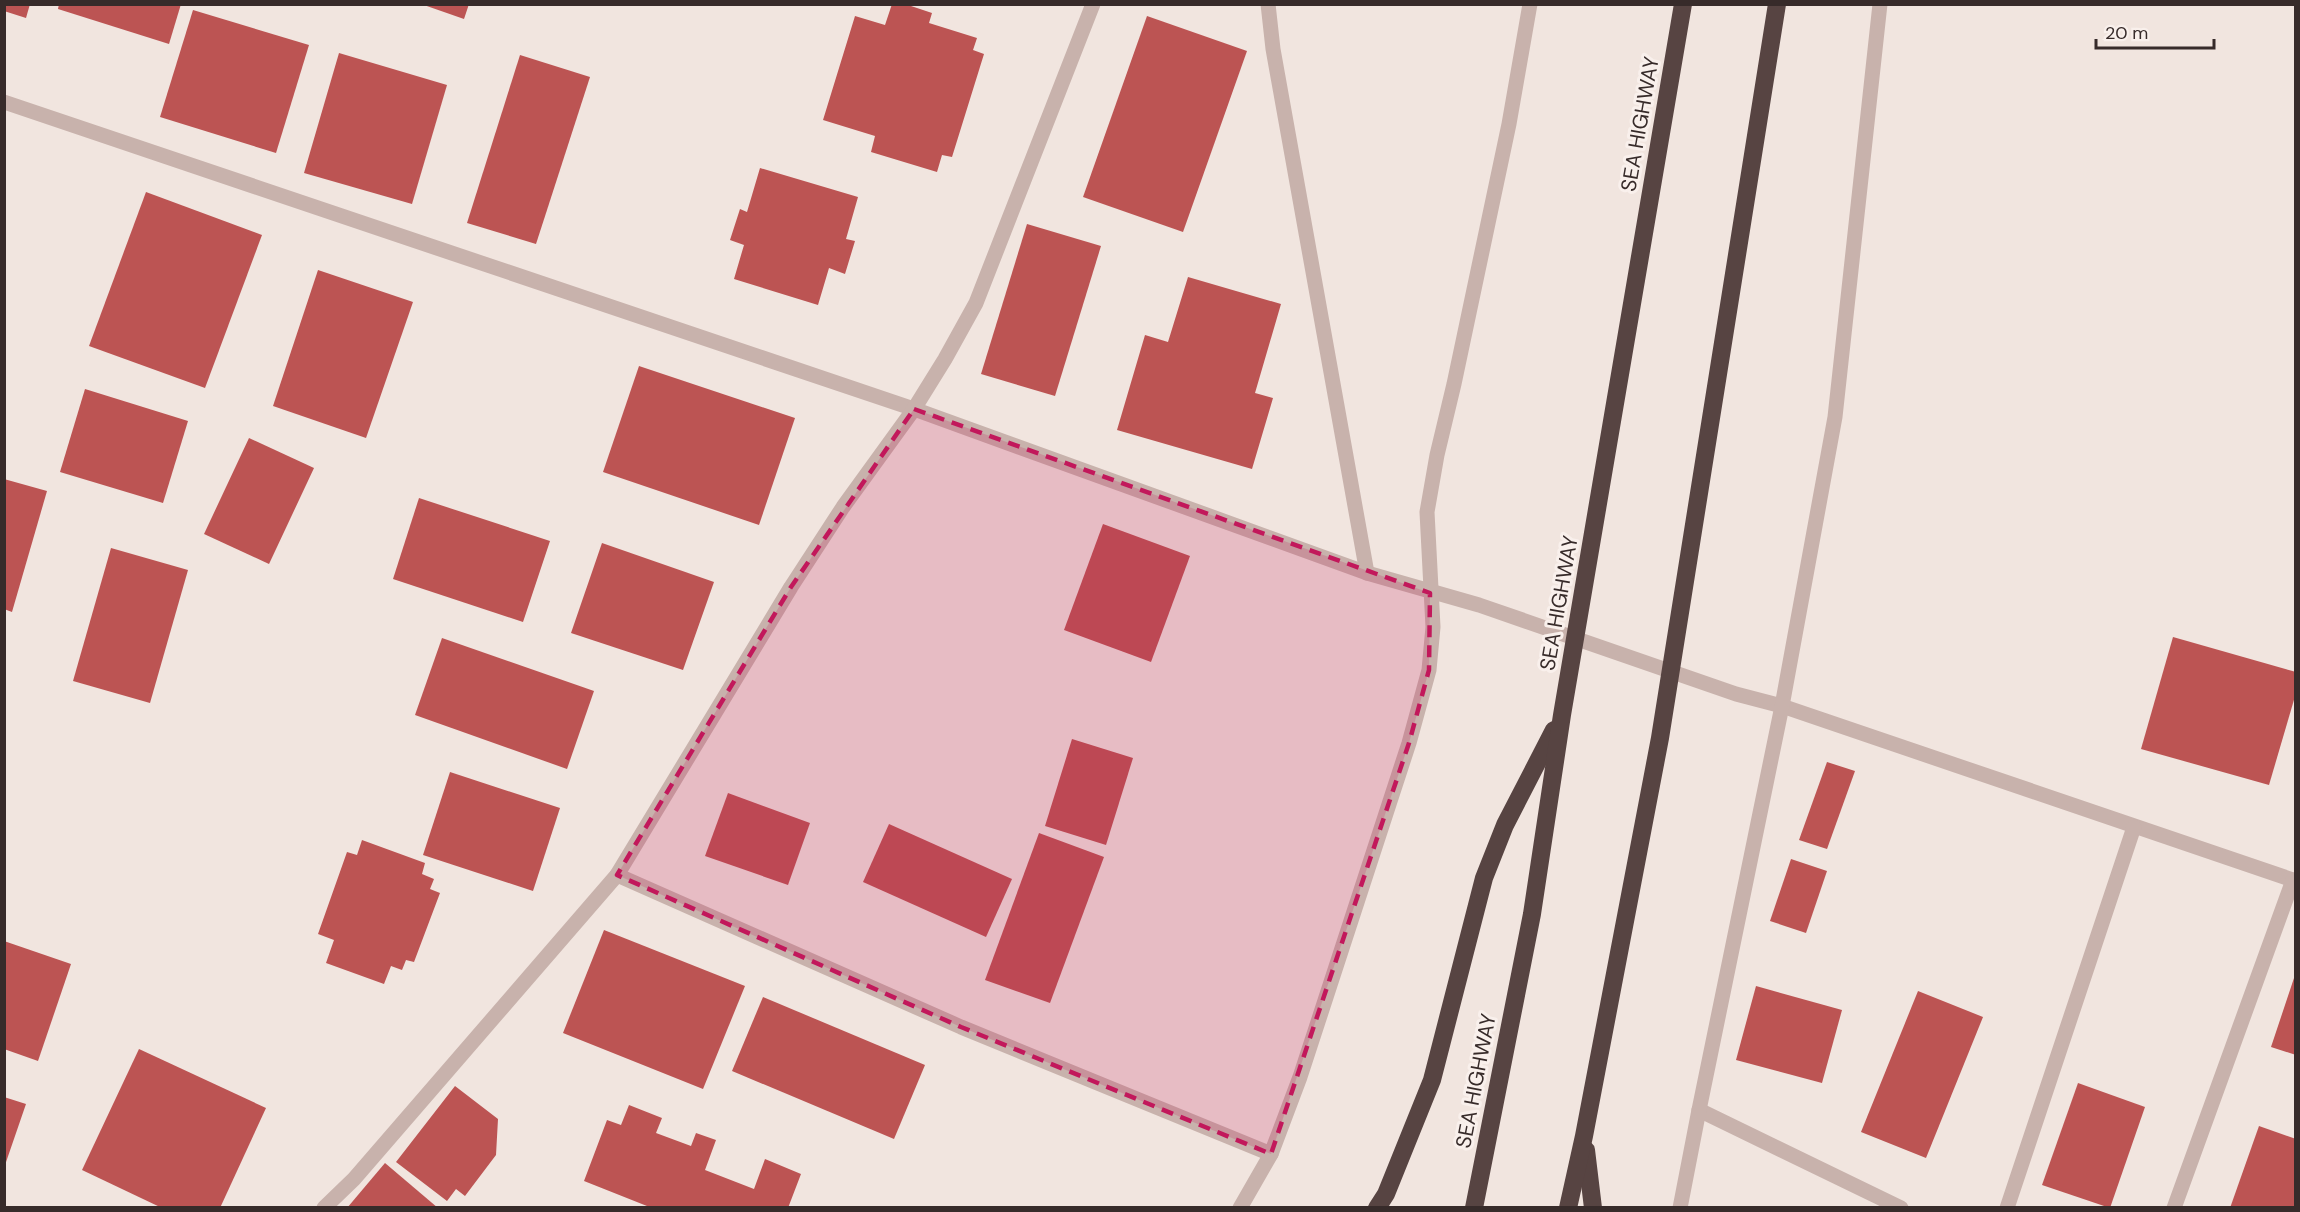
<svg xmlns="http://www.w3.org/2000/svg" width="2300" height="1212" font-family="'DM Sans',sans-serif">
<style>
.building{fill:#bc5453}
.lines{fill:none;stroke-linecap:round;stroke-linejoin:round}
.minor{stroke:#c8b2ac;stroke-width:15}
.highway{stroke:#574442;stroke-width:18}
.marked{fill:#c2185b;fill-opacity:0.2;stroke:#c2185b;stroke-width:4.5;stroke-dasharray:12 8;stroke-linejoin:round}
.labels{text-anchor:middle;stroke-width:6;stroke-linejoin:round;paint-order:stroke}
.street-label{font-size:21px;fill:#372b2a;stroke:#f9f0ec}
</style>
<rect width="100%" height="100%" fill="#f1e5df"/>
<!-- building -->
<g class="building">
<polygon points="4,4 30,4 26,18 4,11"/>
<polygon points="59,4 181,4 169,44 58,9"/>
<polygon points="421,4 469,4 464,19"/>
<polygon points="892,4 905,4 932,13 929,23 977,38 973,50 984,54 952,157 942,155 937,172 871,152 875,136 823,120 855,16 885,25"/>
<polygon points="193,10 309,45 276,153 160,117"/>
<polygon points="1147,16 1247,51 1183,232 1083,197"/>
<polygon points="339,53 447,85 412,204 304,173"/>
<polygon points="520,55 590,77 536,244 467,223"/>
<polygon points="760,168 858,197 846,239 855,241 845,274 829,268 818,305 734,279 744,245 730,240 740,209 747,212"/>
<polygon points="146,192 262,235 205,388 89,346"/>
<polygon points="1027,224 1101,246 1055,396 981,374"/>
<polygon points="318,270 413,302 366,438 273,406"/>
<polygon points="1188,277 1281,304 1255,393 1273,398 1252,469 1117,430 1145,335 1168,342"/>
<polygon points="639,366 795,418 759,525 603,472"/>
<polygon points="85,389 188,421 163,503 60,472"/>
<polygon points="249,438 314,468 269,564 204,534"/>
<polygon points="4,479 47,491 12,612 4,609"/>
<polygon points="419,498 550,541 523,622 393,579"/>
<polygon points="1103,524 1190,556 1151,662 1064,630"/>
<polygon points="602,543 714,582 683,670 571,633"/>
<polygon points="111,548 188,570 150,703 73,681"/>
<polygon points="2173,637 2296,672 2296,693 2269,785 2141,749"/>
<polygon points="442,638 594,691 567,769 415,715"/>
<polygon points="1072,739 1133,758 1106,845 1045,826"/>
<polygon points="1827,762 1855,771 1827,849 1799,840"/>
<polygon points="450,772 560,808 533,891 423,855"/>
<polygon points="728,793 810,823 788,885 705,856"/>
<polygon points="889,824 1012,879 986,937 863,882"/>
<polygon points="1039,833 1104,857 1050,1003 985,980"/>
<polygon points="362,840 425,863 422,874 434,879 430,889 440,893 414,962 406,960 402,970 391,966 384,984 326,963 334,940 318,934 347,852 357,855"/>
<polygon points="1791,859 1827,871 1806,933 1770,921"/>
<polygon points="604,930 745,986 703,1089 563,1033"/>
<polygon points="4,941 71,964 38,1061 4,1049"/>
<polygon points="2295,975 2296,975 2296,1055 2271,1047"/>
<polygon points="1756,986 1842,1010 1822,1083 1736,1060"/>
<polygon points="1918,991 1983,1017 1926,1158 1861,1132"/>
<polygon points="763,997 925,1065 894,1139 732,1071"/>
<polygon points="139,1049 266,1108 220,1208 162,1208 82,1170"/>
<polygon points="2078,1083 2145,1107 2110,1208 2042,1185"/>
<polygon points="455,1086 498,1119 496,1155 465,1196 456,1189 447,1201 396,1162"/>
<polygon points="4,1097 26,1104 5,1165 4,1165"/>
<polygon points="629,1105 662,1118 656,1133 691,1146 696,1133 716,1140 705,1170 754,1189 765,1159 801,1174 788,1208 652,1208 584,1181 607,1120 621,1125"/>
<polygon points="2259,1126 2296,1139 2296,1208 2230,1208"/>
<polygon points="385,1163 438,1208 347,1208"/>
</g>
<g class="lines">
<!-- minor -->
<g class="minor">
<polyline points="1268,4 1273,49 1367,573"/>
<polyline points="4,102 914,409 1367,573 1479,605 1736,694 1782,706 2296,881"/>
<polyline points="617,875 961,1027 1271,1154"/>
<polyline points="1699,1110 1901,1208"/>
<polyline points="324,1208 354,1179 617,875 791,587 843,507 914,409 945,359 976,303 1093,4"/>
<polyline points="1240,1208 1271,1154 1300,1077 1409,743 1429,670 1433,627 1427,512 1437,455 1454,384 1509,124 1530,4"/>
<polyline points="1680,1208 1699,1110 1782,706 1835,417 1880,4"/>
<polyline points="2007,1208 2134,827"/>
<polyline points="2174,1208 2293,880"/>
</g>
<!-- highway -->
<g class="highway">
<polyline points="1586,1150 1593,1208"/>
<polyline points="1377,1208 1386,1194 1432,1080 1484,878 1505,825 1554,730"/>
<polyline points="1474,1208 1532,914 1562,715 1683,4"/>
<polyline points="1568,1208 1584,1136 1660,738 1777,4"/>
</g>
</g>
<!-- marked area -->
<path class="marked" d="M 914,409 L 1430,593 L 1429,670 L 1409,743 L 1271,1154 L 961,1027 L 617,875 L 791,587 Z"/>
<g class="labels">
<!-- street labels -->
<g class="street-label">
<text transform="translate(1640 124) rotate(-80)" y="7">SEA HIGHWAY</text>
<text transform="translate(1559 603) rotate(-80)" y="7">SEA HIGHWAY</text>
<text transform="translate(1476 1081) rotate(-79)" y="7">SEA HIGHWAY</text>
</g>
</g>
<!-- border -->
<rect width="2300" height="1212" fill="none" stroke="#372b2a" stroke-width="12"/>
<!-- scale -->
<path d="M2096 39v9h118v-9" fill="none" stroke="#372b2a" stroke-width="3"/>
<text x="2105" y="39" font-size="18" fill="#372b2a" stroke="#f9f0ec" stroke-width="4.5" paint-order="stroke">20 m</text>
</svg>
